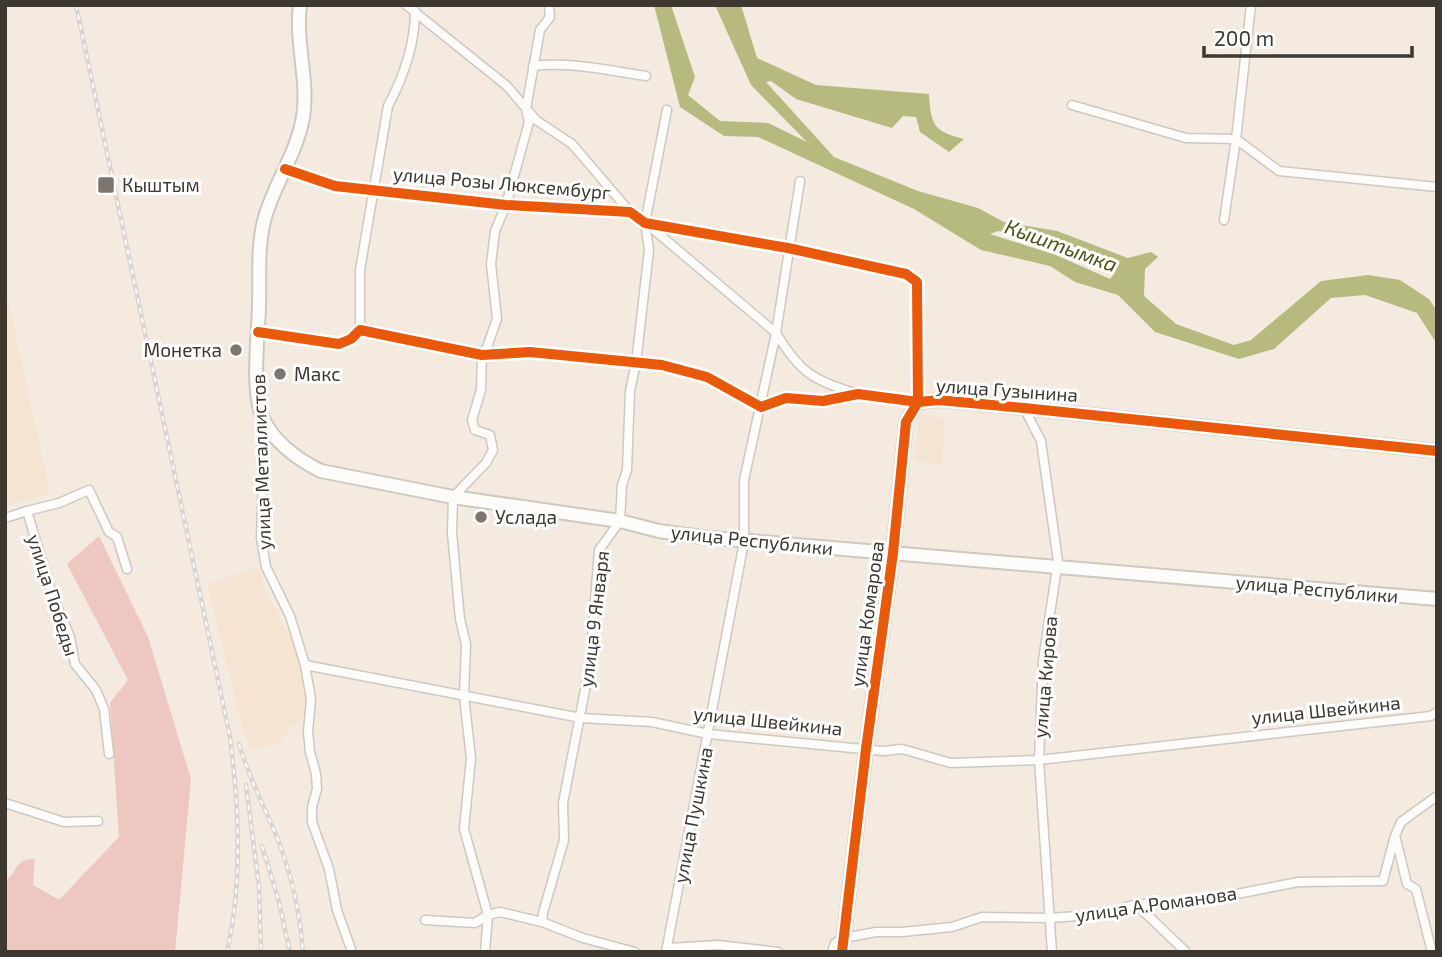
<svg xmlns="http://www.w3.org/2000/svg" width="1442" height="957" font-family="'Exo 2',sans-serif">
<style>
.built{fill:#f5e4d2}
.green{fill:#edc7c0}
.water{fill:#b6ba7f;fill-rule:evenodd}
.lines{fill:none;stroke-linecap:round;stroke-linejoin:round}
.street-casing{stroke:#cfc8bf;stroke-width:11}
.secondary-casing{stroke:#cfc8bf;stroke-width:16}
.street{stroke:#fdfcfa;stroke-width:8}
.secondary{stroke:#fdfcfa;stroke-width:12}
.rail-casing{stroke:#d8d5d2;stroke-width:4.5}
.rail{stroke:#fff;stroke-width:2;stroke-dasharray:5;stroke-linecap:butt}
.cycleway-casing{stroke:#fff;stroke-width:15}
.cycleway{stroke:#e8590c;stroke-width:10}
.poi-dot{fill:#7e766e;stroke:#fff;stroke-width:2.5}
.labels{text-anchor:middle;stroke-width:6;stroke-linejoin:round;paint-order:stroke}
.street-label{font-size:19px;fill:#3e3831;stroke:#fff}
.poi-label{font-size:19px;fill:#3e3831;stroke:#fff;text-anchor:start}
.water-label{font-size:21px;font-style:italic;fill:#4d5217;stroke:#fff}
</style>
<rect width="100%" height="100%" fill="#f4eae0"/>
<!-- built -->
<g class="built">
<polygon points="5,286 50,493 5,507"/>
<polygon points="920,415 945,418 942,464 914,461"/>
<polygon points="257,567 264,586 298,651 306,695 306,719 295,722 279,743 251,749 238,712 208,584"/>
</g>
<!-- green -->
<path class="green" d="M 99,536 L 148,637 L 191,779 L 175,952 L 5,952 L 5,881 C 19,872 13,859 35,859 L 33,885 L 59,900 L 119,837 L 110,703 L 128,680 L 67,564 Z"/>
<!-- water -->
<path class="water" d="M 654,5 L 671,5 L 695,77 L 688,95 L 720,121 L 768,123 L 807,142 L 751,85 L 715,5 L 741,5 L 757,58 L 816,85 L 929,94 C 931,125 933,131 964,139 L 949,152 L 920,132 L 916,117 L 903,116 L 892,128 L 796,99 L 771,81 L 766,82 L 834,157 L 918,191 L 978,208 L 1004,222 L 1057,231 L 1128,258 L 1151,252 L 1158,257 L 1145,269 L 1144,296 L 1176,324 L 1234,345 L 1251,340 L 1321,281 L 1368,275 L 1400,280 L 1429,299 L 1437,311 L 1437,344 L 1417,313 L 1365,295 L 1331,298 L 1274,349 L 1239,359 L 1155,332 L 1118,295 L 1075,282 L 1050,266 L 981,250 L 914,209 L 758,137 L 724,136 L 680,107 ZM 998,231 L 1043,236 L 1106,258 L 1114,274 L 1110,279 L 1056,255 L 990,234 Z"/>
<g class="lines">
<!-- street casing -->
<g class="street-casing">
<g id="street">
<polyline points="406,5 507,86 536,120 572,144 630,212"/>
<path d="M 533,66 C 570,61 610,71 646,76"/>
<polyline points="1072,105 1186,138 1236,139 1279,171 1437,187"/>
<polyline points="1224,220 1236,139 1251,5"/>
<path d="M 647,224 L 776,333 C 801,374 812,379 857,394"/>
<path d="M 360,330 L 360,270 L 388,106 C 404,76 415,45 415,11"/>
<polyline points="258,332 339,344 351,339 360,330 482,355 530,352 662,365 707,377 761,407 786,398 823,401 858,394 918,402 917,282 906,274 788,248 645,223 630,212 506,205 335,186 285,169"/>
<polyline points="1024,408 1041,441 1058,561 1043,660 1039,760 1052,952"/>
<polyline points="261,419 263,476 261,538 266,567 290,616 305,665 311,699 308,732 310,752 316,774 317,789 312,807 312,822 329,869 337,910 352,952"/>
<polyline points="27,511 59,503 89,490 109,532 117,537 127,569"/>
<polyline points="5,518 27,511 52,594 70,637 75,664 96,690 104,709 109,754"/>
<polyline points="305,665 581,718 652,722 708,734 883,751 902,749 951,763 1039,760 1431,716 1437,712"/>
<polyline points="5,803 64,822 98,821"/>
<polyline points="1396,839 1407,884 1416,889 1432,952"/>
<polyline points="1136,904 1186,952"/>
<polyline points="425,920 475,923 488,915 500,912 542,922 583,938 635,952"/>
<polyline points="542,922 543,913 564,840 563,803 590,664 599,550 620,521 622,485 627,470 630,391 636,363 649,250 645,223 667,110"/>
<polyline points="668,948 718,945 778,952"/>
<polyline points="485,952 488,915 464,829 471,758 464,696 466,644 460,619 452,533 453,497 486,463 493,450 490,435 475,430 472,420 481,390 482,355 487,347 497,319 491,264 495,231 506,205 529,122 526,109 540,30 550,17 549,5"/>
<polyline points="666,952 744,542 744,480 776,333 800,181"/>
<polyline points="832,952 835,943 844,938 876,932 902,932 952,927 982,917 1050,918 1105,914 1136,904 1191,903 1298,882 1383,881 1395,836 1401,822 1437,796"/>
</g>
</g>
<!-- secondary casing -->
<g class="secondary-casing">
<g id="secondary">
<path d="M 300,5 C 295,43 309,80 303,117 C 297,154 273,185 264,221 C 257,248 260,279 259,307 C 258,336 252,387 261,413 C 269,439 298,460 321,471 L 453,497 L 620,521 L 659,531 L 701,537 L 1437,599"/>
<polyline points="842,952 866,749 893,553 906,422 918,402 939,400 1024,408 1437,451"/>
</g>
</g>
<!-- street -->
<use href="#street" class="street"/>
<!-- secondary -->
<use href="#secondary" class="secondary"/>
<!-- rail casing -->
<g class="rail-casing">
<g id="rail">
<path d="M 76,5 L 230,737 C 239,809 243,881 227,952"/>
<path d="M 239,744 C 249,778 265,808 278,840 C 292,876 300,913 303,952"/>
<polyline points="246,785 259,887 261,952"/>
<polyline points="262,846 278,898 290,952"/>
</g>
</g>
<!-- rail -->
<use href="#rail" class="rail"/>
<!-- cycleway casing -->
<g class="cycleway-casing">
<g id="cycleway">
<polyline points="285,169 335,186 506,205 630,212 645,223 788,248 906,274 917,282 918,402 906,422 893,553 866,749 842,952"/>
<polyline points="258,332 339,344 351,339 360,330 482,355 530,352 662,365 707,377 761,407 786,398 823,401 858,394 918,402 939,400 1024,408 1437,451"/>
</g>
</g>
<!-- cycleway -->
<use href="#cycleway" class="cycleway"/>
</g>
<!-- markers -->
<g class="poi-dot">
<rect x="97" y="176" width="18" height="18" rx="3.5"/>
<circle cx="236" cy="350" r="7"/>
<circle cx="280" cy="374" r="7"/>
<circle cx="481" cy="517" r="7"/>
</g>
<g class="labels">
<!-- street labels -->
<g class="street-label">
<text transform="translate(502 183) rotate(5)" y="7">улица Розы Люксембург</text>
<text transform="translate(1007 390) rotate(4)" y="7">улица Гузынина</text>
<text transform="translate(261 462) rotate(-92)" y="7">улица Металлистов</text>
<text transform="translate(752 540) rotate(6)" y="7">улица Республики</text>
<text transform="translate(1317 589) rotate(5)" y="7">улица Республики</text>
<text transform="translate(53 595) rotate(72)" y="7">улица Победы</text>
<text transform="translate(867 614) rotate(-82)" y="7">улица Комарова</text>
<text transform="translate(594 619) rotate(-83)" y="7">улица 9 Января</text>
<text transform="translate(1045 677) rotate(-85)" y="7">улица Кирова</text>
<text transform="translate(1326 710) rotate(-6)" y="7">улица Швейкина</text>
<text transform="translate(768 721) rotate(6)" y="7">улица Швейкина</text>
<text transform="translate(693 815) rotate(-79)" y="7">улица Пушкина</text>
<text transform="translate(1156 904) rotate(-8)" y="7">улица А.Романова</text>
</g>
<!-- poi labels -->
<g class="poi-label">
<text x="122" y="192">Кыштым</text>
<text x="222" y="357" text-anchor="end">Монетка</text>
<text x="294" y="381">Макс</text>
<text x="495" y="524">Услада</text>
</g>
<!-- water labels -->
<g class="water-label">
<text transform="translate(1061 246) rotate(20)" y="7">Кыштымка</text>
</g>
</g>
<!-- border -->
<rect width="1442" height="957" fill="none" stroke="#3e3831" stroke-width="14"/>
<!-- scale -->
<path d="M1204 46v10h208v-10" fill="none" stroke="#3e3831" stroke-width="3.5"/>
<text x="1214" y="46" font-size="21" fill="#3e3831" stroke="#ffffff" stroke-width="5" paint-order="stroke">200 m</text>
</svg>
